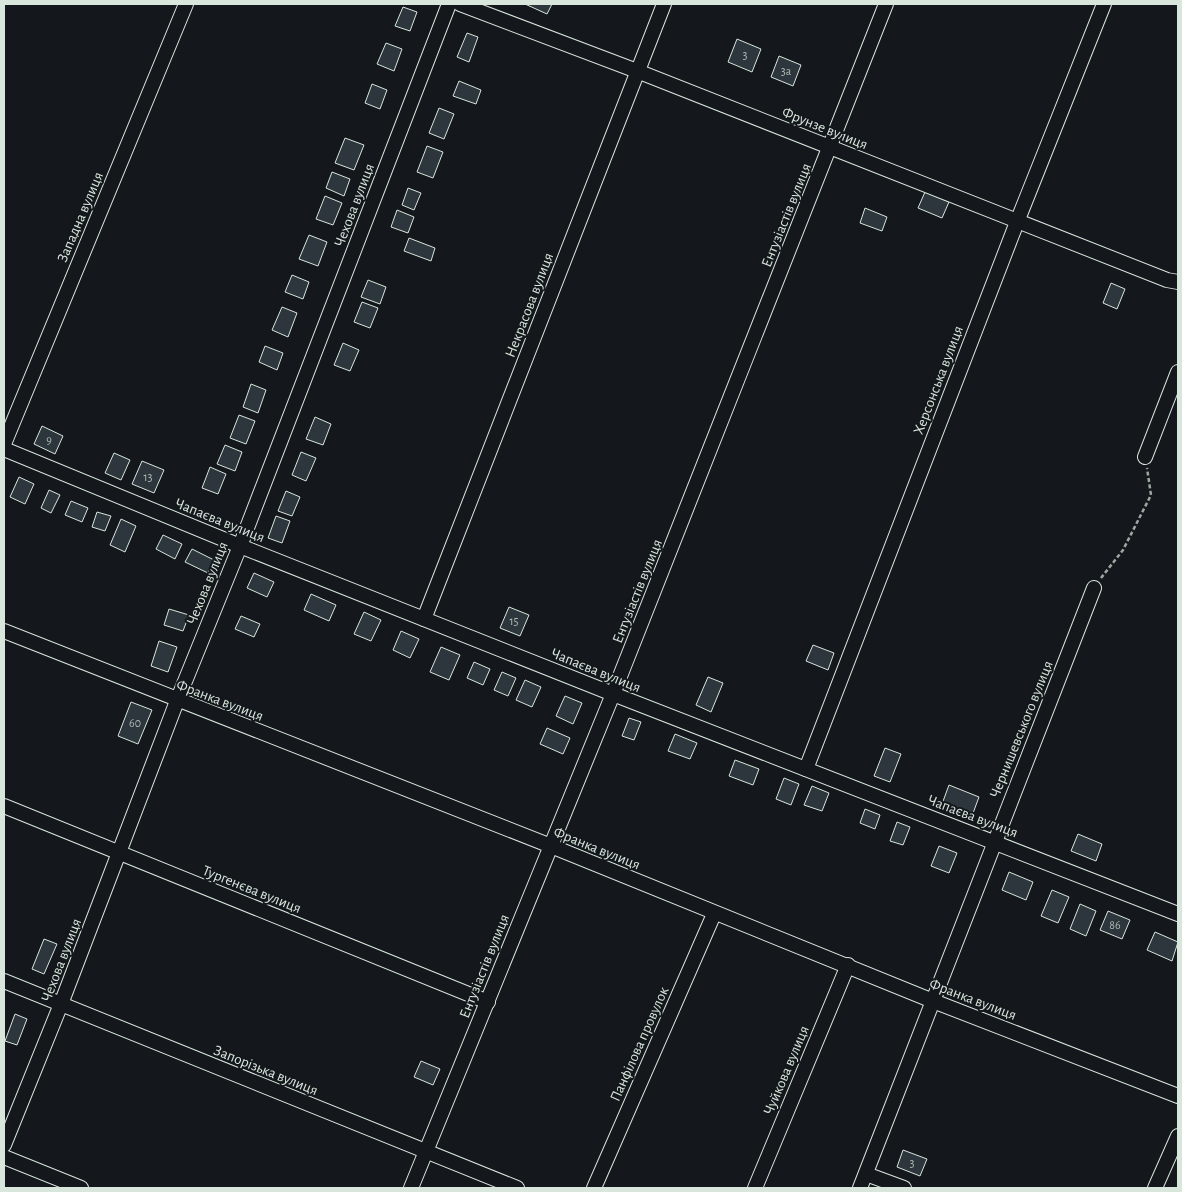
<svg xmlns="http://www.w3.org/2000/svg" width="1182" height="1192" font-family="'Alegreya Sans',sans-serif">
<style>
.building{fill:#2c363c;stroke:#d8e6dc}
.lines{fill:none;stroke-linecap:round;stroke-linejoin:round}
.minor-casing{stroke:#d8e6dc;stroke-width:16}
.path{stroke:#9da8a2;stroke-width:2.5;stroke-dasharray:4 2.5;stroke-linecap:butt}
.minor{stroke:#14181c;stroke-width:14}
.labels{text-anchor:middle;stroke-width:4;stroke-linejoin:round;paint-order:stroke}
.number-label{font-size:12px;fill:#adbab4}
.street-label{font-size:15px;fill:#d8e6dc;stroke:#14181c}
</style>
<rect width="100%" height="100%" fill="#14181c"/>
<!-- building -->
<g class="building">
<polygon points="525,4 552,4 547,14"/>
<polygon points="403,7 417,12 410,31 395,26"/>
<polygon points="467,33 478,37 469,62 457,57"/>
<polygon points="737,39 761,49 752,72 728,62"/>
<polygon points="386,43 402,49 394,71 377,64"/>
<polygon points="779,56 801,65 793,86 771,77"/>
<polygon points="459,81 481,90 476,104 453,96"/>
<polygon points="372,84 387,90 380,109 365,103"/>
<polygon points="439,108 454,114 444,139 429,133"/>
<polygon points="345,138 364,145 354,170 335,163"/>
<polygon points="427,146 443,152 433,178 417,172"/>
<polygon points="332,172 350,179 344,196 326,188"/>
<polygon points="408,188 421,193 414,210 402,205"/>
<polygon points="925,192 949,202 942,218 918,208"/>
<polygon points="325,196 342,203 333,225 316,219"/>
<polygon points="865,208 887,217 882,231 860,223"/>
<polygon points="397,210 414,217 408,233 391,227"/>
<polygon points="309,235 327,242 318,266 299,259"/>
<polygon points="409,238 435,248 431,261 404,251"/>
<polygon points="292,275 309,282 303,299 285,292"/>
<polygon points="368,280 386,287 380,304 361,297"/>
<polygon points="1111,283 1125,289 1117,309 1103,303"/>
<polygon points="362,302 378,308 370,328 354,322"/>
<polygon points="282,307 297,313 288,337 272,330"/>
<polygon points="343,343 359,350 350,371 334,365"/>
<polygon points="265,346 283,353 277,370 259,362"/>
<polygon points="251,384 266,390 258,413 243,407"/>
<polygon points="239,415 255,421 246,444 230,438"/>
<polygon points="315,417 331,424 323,445 306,439"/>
<polygon points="42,426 63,436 55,454 34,444"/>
<polygon points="225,445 242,452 235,471 217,464"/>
<polygon points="301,452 316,458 306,481 292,475"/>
<polygon points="114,453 130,460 121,480 105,473"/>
<polygon points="142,461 164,470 154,493 132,484"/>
<polygon points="210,467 226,474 218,494 202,488"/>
<polygon points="19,477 34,484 25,504 10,497"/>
<polygon points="49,490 60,495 51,513 41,508"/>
<polygon points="286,491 300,497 292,516 278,511"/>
<polygon points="71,501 88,508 82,522 65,515"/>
<polygon points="97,512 111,516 105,531 92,527"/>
<polygon points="276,516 290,521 282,543 268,538"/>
<polygon points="121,519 136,526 125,552 110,545"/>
<polygon points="163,535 182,544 175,559 156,549"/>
<polygon points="192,549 214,560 208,573 185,562"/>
<polygon points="254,573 274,582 267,597 247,588"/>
<polygon points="311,594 336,605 329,621 304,610"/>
<polygon points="509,607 529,615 520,636 500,628"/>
<polygon points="169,609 189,615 183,631 164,625"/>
<polygon points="364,612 381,620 371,641 354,634"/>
<polygon points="241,616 260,624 254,637 235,629"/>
<polygon points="401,631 419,639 410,658 393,650"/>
<polygon points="159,641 177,647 168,672 151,666"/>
<polygon points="813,645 834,653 828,670 806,661"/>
<polygon points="441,647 460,655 449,680 430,672"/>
<polygon points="474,662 490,669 483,685 467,678"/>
<polygon points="502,672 516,678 508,696 494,690"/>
<polygon points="708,677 723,683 711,712 696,705"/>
<polygon points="525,680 541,687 532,707 516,700"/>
<polygon points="565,696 582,703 573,724 556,716"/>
<polygon points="131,702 152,710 138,744 118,736"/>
<polygon points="629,718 641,722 634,740 622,736"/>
<polygon points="547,728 570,738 563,754 540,744"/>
<polygon points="675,734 697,743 690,759 668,751"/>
<polygon points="885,748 901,754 890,782 874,776"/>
<polygon points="735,760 759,769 753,785 729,776"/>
<polygon points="784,778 799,784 791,805 776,799"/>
<polygon points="949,785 979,797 972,816 942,804"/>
<polygon points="812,786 829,793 822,811 804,805"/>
<polygon points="865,809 880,815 875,829 860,823"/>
<polygon points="897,822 910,827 903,845 890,841"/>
<polygon points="1078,834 1102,844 1096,861 1071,851"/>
<polygon points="939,846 957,853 949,873 931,866"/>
<polygon points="1009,872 1033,882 1026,900 1002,890"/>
<polygon points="1052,890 1069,897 1058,923 1041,916"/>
<polygon points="1080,904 1096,911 1086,936 1070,929"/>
<polygon points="1108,911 1130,920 1122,939 1100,930"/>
<polygon points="1155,932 1178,942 1172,961 1147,950"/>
<polygon points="44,939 57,944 44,974 32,969"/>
<polygon points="15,1014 27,1019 17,1045 5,1041"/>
<polygon points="421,1061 440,1069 433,1085 414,1077"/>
<polygon points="903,1150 927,1159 920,1176 897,1167"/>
</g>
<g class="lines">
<!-- minor casing -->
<g class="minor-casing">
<g id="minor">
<polyline points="460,4 637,71 1167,280 1178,282"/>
<polyline points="4,444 186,4"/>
<polyline points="4,449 240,546 613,694 1178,914"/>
<polyline points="1145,457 1178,372"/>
<polyline points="424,619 664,4"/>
<polyline points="4,631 551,846 933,1001 1178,1096"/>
<polyline points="806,769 1017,222 1104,4"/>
<polyline points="4,806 488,1002"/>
<polyline points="4,981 517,1188"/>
<polyline points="4,1145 61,1004 177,701 240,546 449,4"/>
<polyline points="4,1157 81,1188"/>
<polyline points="866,1174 904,1188"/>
<polyline points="411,1188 613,694 886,4"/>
<polyline points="594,1188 714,914"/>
<polyline points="755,1188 848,965"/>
<polyline points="860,1188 1094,588"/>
<polyline points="1155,1188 1178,1136"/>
</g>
</g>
<!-- path -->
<polyline class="path" points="1101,578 1123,550 1151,495 1147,468"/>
<!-- minor -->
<use href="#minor" class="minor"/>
</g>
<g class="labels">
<!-- number labels -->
<g class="number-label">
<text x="745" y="59">3</text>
<text x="786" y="75">3а</text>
<text x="49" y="444">9</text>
<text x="148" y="481">13</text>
<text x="514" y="625">15</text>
<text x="135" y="727">60</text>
<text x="1115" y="929">86</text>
<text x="912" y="1167">3</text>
</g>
<!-- street labels -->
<g class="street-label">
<text transform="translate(825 128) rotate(22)" y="5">Фрунзе вулиця</text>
<text transform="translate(354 205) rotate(-69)" y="5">Чехова вулиця</text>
<text transform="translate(786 215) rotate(-68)" y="5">Ентузіастів вулиця</text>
<text transform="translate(80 217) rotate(-67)" y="5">Западна вулиця</text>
<text transform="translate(529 305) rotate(-69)" y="5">Некрасова вулиця</text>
<text transform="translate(938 380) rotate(-69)" y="5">Херсонська вулиця</text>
<text transform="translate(220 520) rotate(22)" y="5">Чапаєва вулиця</text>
<text transform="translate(207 583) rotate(-68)" y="5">Чехова вулиця</text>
<text transform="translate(637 591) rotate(-68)" y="5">Ентузіастів вулиця</text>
<text transform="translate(596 670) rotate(22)" y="5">Чапаєва вулиця</text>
<text transform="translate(220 700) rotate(21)" y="5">Франка вулиця</text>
<text transform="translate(1021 729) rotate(-68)" y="5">Чернишевського вулиця</text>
<text transform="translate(973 816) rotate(21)" y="5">Чапаєва вулиця</text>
<text transform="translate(597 848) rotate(22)" y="5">Франка вулиця</text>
<text transform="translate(252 889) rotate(22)" y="5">Тургенєва вулиця</text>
<text transform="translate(61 960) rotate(-69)" y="5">Чехова вулиця</text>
<text transform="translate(484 966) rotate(-68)" y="5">Ентузіастів вулиця</text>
<text transform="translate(973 999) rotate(21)" y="5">Франка вулиця</text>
<text transform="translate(639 1044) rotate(-66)" y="5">Панфілова провулок</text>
<text transform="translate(266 1070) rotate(22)" y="5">Запорізька вулиця</text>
<text transform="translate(786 1070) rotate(-67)" y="5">Чуйкова вулиця</text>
</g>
</g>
<!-- border -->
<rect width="1182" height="1192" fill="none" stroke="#d8e6dc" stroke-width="10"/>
</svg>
